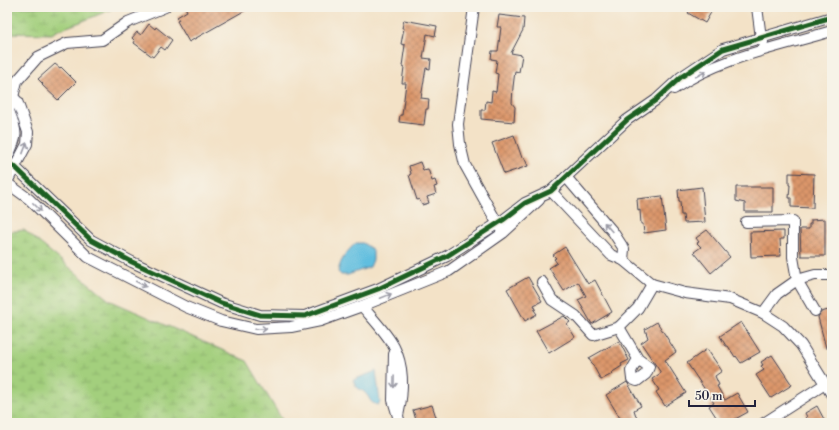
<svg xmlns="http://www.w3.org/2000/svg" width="839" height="430" font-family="'Libre Bodoni',serif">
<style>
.wetland{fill:url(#wetland-marsh);stroke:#62785c}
.water{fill:#61bedf;stroke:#42708d}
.building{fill:url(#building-cross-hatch)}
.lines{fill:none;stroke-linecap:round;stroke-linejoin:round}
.minor-casing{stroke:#413f50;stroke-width:12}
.minor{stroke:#fff;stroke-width:10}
.cycleway-casing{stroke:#f7f3e8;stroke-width:8}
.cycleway{stroke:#1b5e20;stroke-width:5}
.oneway{stroke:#9c9ca7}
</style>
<defs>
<pattern id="wetland-marsh" width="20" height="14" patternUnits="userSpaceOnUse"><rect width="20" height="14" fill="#a3cf7d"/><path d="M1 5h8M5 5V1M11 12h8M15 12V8" fill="none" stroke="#8cb16d"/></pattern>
<pattern id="building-cross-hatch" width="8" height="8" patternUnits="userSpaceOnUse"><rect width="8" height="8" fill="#dc966a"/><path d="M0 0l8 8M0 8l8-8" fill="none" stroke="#b27a58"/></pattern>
</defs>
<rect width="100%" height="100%" fill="#f7f3e8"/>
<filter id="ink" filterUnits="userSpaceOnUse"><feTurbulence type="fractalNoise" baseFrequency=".025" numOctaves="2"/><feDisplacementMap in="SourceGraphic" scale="8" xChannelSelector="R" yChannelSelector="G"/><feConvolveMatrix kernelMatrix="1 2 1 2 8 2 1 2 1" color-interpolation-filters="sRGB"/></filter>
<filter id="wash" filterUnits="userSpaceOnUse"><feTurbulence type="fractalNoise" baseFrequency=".012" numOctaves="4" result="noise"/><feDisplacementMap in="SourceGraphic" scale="16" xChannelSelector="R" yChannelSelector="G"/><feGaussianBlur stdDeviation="0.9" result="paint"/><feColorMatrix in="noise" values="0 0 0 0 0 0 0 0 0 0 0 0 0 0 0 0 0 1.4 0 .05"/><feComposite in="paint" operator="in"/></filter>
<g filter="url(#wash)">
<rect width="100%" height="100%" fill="#f3e2c7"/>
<!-- wetland -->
<g class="wetland">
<polygon points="7,7 112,7 112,9 78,23 56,31 52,34 7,33"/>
<polygon points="24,230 109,300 247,361 284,423 7,423 7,232"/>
</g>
<!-- water -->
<g class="water">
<path d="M 356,243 L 363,243 L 373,250 L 373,260 L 370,267 L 348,275 L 341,275 L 338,272 C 340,260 347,251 356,243 Z"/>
<path d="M 376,371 L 380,402 L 378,405 C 369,403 371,399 366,394 C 360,387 358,392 353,380 Z"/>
</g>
<g id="blocks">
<!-- building -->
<g class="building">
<polygon points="185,7 251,7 189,42 177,21 179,20 177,17 187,11"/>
<polygon points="692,7 714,7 705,23 688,13"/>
<polygon points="499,15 524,18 523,30 511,53 522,55 519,72 515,71 513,87 512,103 515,107 514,122 481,119 481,110 485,110 486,101 491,102 492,91 496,92 498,74 495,73 497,60 491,59 492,51 498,51 501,27 497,27"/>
<polygon points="404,20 437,26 435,36 427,34 423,58 431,59 430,69 426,68 421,98 429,99 428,109 426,109 424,125 399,122 400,115 402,115 406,83 402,83 404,67 402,66 405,45 401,44 404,28 402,28"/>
<polygon points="149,24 155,29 156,27 172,40 165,50 161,47 153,57 134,43 135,41 132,38 137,32 141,35"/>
<polygon points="55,64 60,68 61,67 76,82 58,100 42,85 43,84 38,79"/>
<polygon points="514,135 522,158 524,157 528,166 504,174 492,143"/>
<polygon points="420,162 423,170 428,169 432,181 435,180 437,186 434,187 436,194 427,197 429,203 422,205 419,199 417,200 409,175 411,174 409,166"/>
<polygon points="789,173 814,174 813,208 791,207 791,198 789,198 790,185 789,185"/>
<polygon points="702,187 705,222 684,223 683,215 681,215 680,201 679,201 678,190"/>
<polygon points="736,187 773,187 773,212 745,212 745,203 736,201"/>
<polygon points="662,196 666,230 644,233 643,224 641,224 640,210 638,211 637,199"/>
<polygon points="825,219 825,256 801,256 800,229 809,229 809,224 811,224 811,220"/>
<polygon points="707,230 730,257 711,273 694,252 701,247 697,243 699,242 696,238"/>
<polygon points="784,231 784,239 780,239 781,256 751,257 750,232"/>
<polygon points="565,247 588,284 595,280 612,312 592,324 578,300 586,296 578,282 564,291 549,268 557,263 554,259 556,258 553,255"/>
<polygon points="528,277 542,301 534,305 536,309 534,310 537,314 525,321 507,289"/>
<polygon points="832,309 832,347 826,348 818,317 821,312"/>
<polygon points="564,316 570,322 567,324 575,337 549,353 536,331"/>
<polygon points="657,322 676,352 665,360 686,393 665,406 656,392 659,390 652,379 661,373 641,343 648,338 645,329"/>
<polygon points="741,322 760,352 741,363 736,356 735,357 728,346 726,346 720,336"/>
<polygon points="619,341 629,360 621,364 622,366 611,373 612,374 601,380 589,358"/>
<polygon points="707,349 722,371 715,376 719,385 717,386 725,400 737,393 748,412 728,423 720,423 709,406 714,403 687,363"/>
<polygon points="772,355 792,385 771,398 756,375 764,370 761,366 763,365 761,362"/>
<polygon points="627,382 641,406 634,410 637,419 630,423 623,423 606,395"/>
<polygon points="432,405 438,423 420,423 418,419 416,420 413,410"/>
<polygon points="817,406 826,423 808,423 805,418 807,417 805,413"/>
</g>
</g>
</g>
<g filter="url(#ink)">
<use href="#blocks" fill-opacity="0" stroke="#413f50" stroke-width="1"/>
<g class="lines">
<!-- minor casing -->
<g class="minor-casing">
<g id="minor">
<polyline points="474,7 458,124 460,144 465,165 500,228"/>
<polyline points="757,7 761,38 763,42"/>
<path d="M 674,89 C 717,58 782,46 832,31"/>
<path d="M 7,158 C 18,136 18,133 9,111 L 13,97 L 17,81 L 38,57 L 67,43 L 102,40 L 128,22 L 165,7"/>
<polyline points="7,163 15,167 91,240 132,262 221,303 260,315 305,316 378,289 447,256 503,220 525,203 551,191 627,120 656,100 681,77 723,49 832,17"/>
<polyline points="566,177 613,232 624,249 623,260"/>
<polyline points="7,182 27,144 28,132 17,101 13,97"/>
<polyline points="7,183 29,199 88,257 186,307 221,321 256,329 291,327 320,321 362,306 449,271 503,233 539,200"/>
<polyline points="551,191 611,255 623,260 652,284 685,293 730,299 763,313 783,326 801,345 832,395"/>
<polyline points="746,222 793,221 793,257 797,280 815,311"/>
<polyline points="542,282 552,300 576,316 593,335 619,327 638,308 652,284"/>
<path d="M 362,306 C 372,318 387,333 394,347 C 405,368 403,394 398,416"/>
<polyline points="763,313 777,294 797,280 815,275 832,275"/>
<polyline points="619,327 638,359 631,371 632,379 637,381 646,374 649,367 638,359"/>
<polyline points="394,354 393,400 400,423"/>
<polyline points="764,423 825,384"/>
</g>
</g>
<!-- minor -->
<use href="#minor" class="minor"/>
<!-- cycleway casing -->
<g class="cycleway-casing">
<polyline id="cycleway" points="7,163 15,167 91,240 132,262 221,303 260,315 305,316 378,289 447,256 503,220 525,203 551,191 627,120 656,100 681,77 723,49 832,17"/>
</g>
<!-- cycleway -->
<use href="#cycleway" class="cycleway"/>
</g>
<!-- one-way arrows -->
<defs><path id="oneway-shaft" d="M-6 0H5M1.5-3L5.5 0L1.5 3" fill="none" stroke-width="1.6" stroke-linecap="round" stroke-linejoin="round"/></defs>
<g class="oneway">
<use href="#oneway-shaft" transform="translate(701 74) rotate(-28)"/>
<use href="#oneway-shaft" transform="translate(25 148) rotate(-69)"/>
<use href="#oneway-shaft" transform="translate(37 207) rotate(45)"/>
<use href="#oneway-shaft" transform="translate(608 227) rotate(-131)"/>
<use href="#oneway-shaft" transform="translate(141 284) rotate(27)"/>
<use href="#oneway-shaft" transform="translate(386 296) rotate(-22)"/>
<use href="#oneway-shaft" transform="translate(261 329) rotate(-2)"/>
<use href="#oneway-shaft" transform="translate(394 382) rotate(91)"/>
</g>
</g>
<!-- margin -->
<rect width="839" height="430" fill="none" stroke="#f7f3e8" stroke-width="24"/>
<!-- scale -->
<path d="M689 400v6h66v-6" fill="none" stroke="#22223b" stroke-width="2"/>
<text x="695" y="400" font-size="12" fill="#22223b" stroke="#f7f3e8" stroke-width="3" paint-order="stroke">50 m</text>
</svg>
